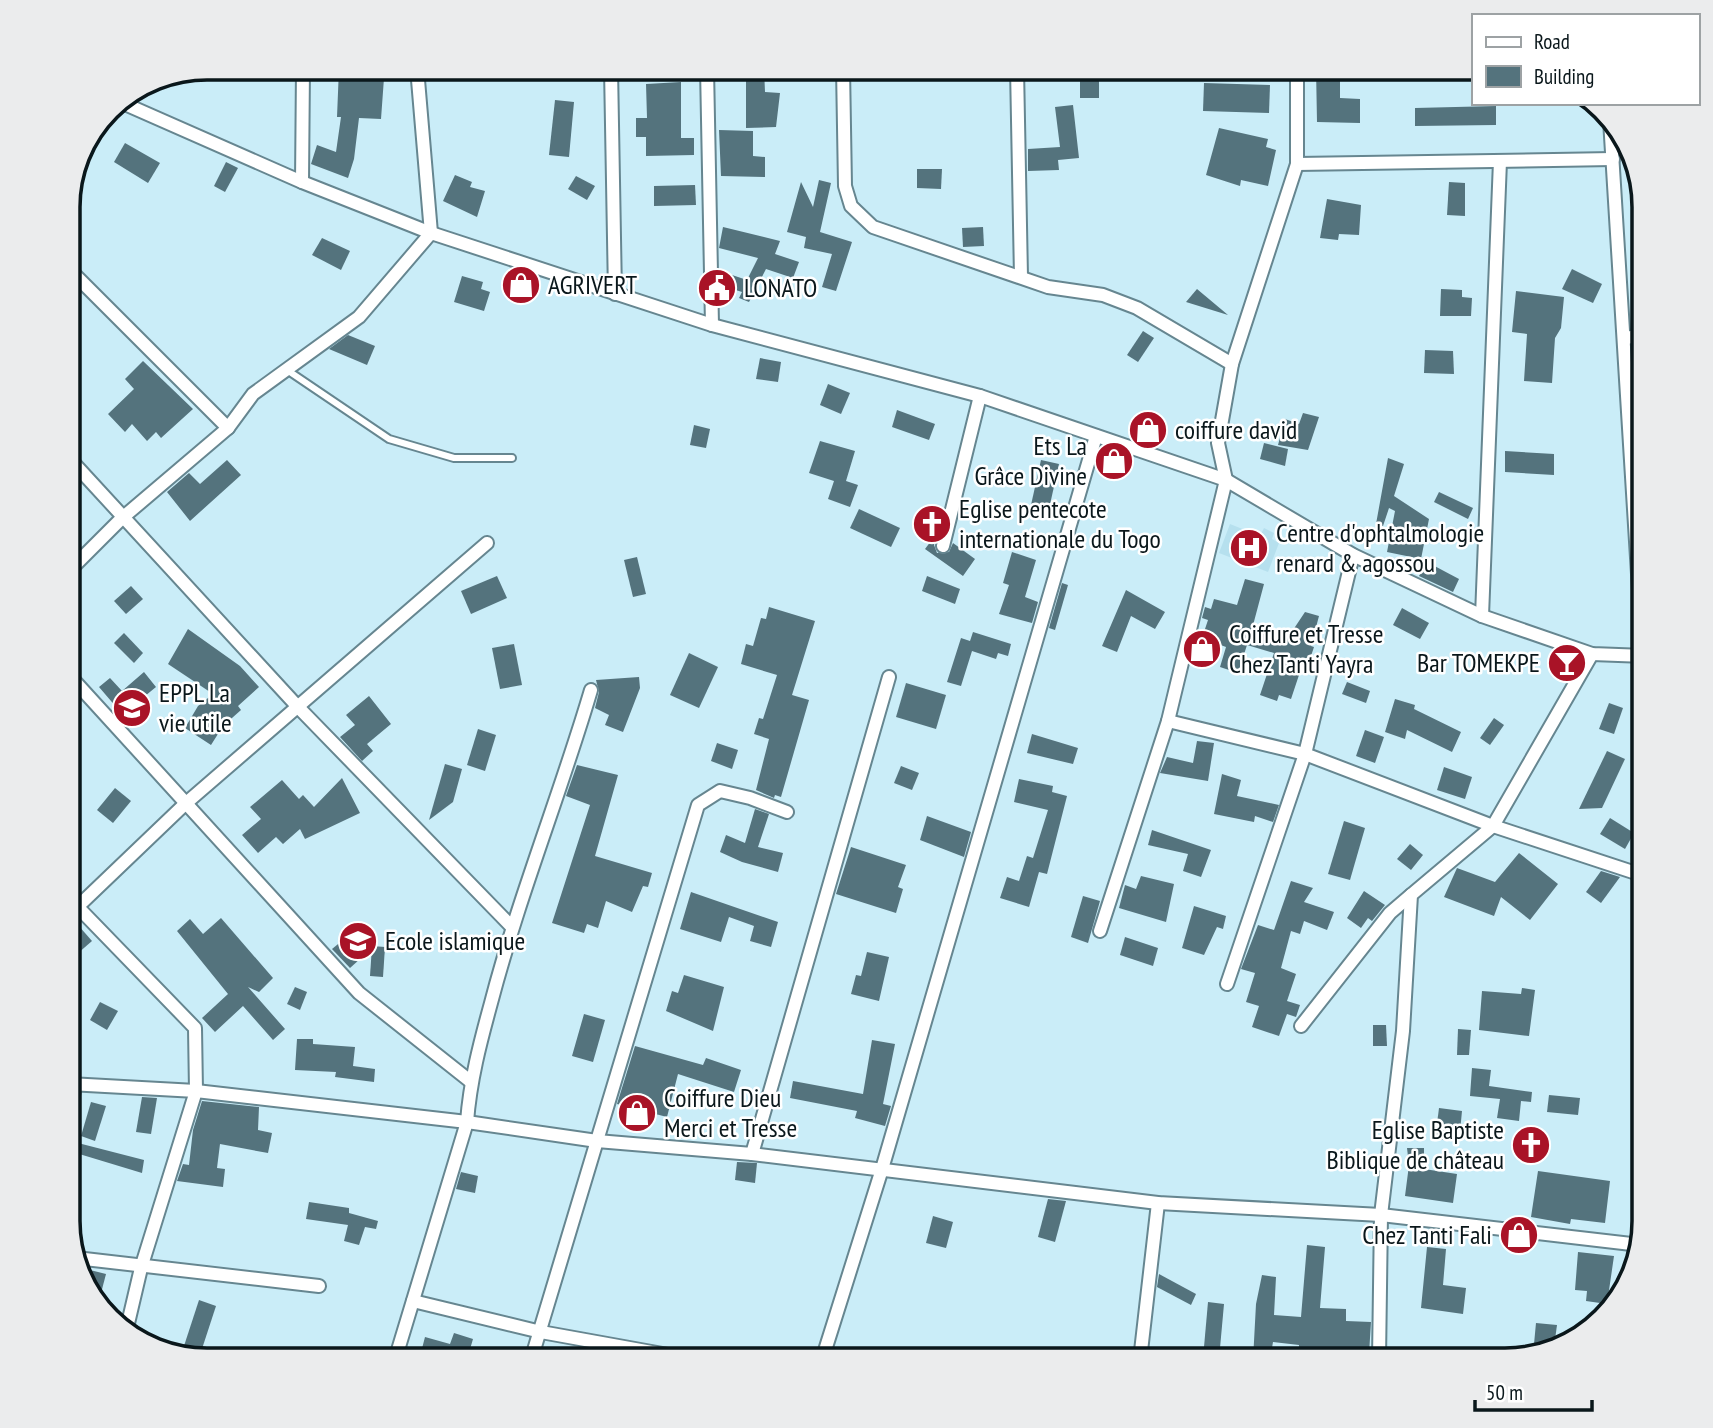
<svg xmlns="http://www.w3.org/2000/svg" width="1713" height="1428" font-family="'PT Sans Narrow',sans-serif">
<style>
.built{fill:#b6e0ee}
.building{fill:#54737d}
.lines{fill:none;stroke-linecap:round;stroke-linejoin:round}
.service-casing{stroke:#668690;stroke-width:10}
.minor-casing{stroke:#668690;stroke-width:16}
.service{stroke:#fff;stroke-width:6}
.minor{stroke:#fff;stroke-width:12}
.labels{text-anchor:middle;stroke-width:5;stroke-linejoin:round;paint-order:stroke}
.poi-label{font-size:26px;fill:#0a171b;stroke:#fff;text-anchor:start}
.rim{fill:none;stroke:#0a171b;stroke-width:3.5}
</style>
<rect width="100%" height="100%" fill="#caedf8"/>
<!-- built -->
<polygon class="built" points="1230,524 1260,536 1264,528 1274,533 1272,539 1279,543 1268,572 1219,553"/>
<!-- building -->
<g class="building">
<polygon points="339,68 359,69 359,76 384,78 381,119 359,118 354,159 348,178 311,164 317,145 336,152 341,117 337,117"/>
<polygon points="746,68 764,68 765,92 780,93 776,127 746,128"/>
<polygon points="1316,68 1340,68 1340,98 1360,99 1360,123 1317,122"/>
<rect x="1080" y="69" width="19" height="29"/>
<polygon points="681,82 681,138 694,138 694,155 646,156 646,137 636,137 636,118 647,118 646,84"/>
<polygon points="1204,83 1270,85 1269,113 1203,111"/>
<polygon points="555,100 574,102 569,157 549,155"/>
<polygon points="1073,105 1079,158 1058,160 1059,170 1028,171 1028,149 1060,147 1055,107"/>
<polygon points="1496,106 1496,125 1415,126 1415,108"/>
<polygon points="1219,128 1268,139 1266,147 1276,150 1268,186 1241,180 1240,186 1206,175"/>
<polygon points="719,130 753,131 753,156 765,157 765,177 721,176"/>
<polygon points="125,143 160,163 148,183 114,162"/>
<polygon points="226,162 238,168 225,192 214,186"/>
<polygon points="917,169 942,169 941,189 917,188"/>
<polygon points="455,175 472,182 470,187 485,191 477,217 443,201"/>
<polygon points="576,176 595,186 587,200 568,189"/>
<polygon points="819,180 831,183 820,232 852,242 836,291 822,287 832,254 804,248 806,237 787,232 801,182 813,207"/>
<polygon points="1449,182 1465,183 1465,216 1447,215"/>
<polygon points="695,185 696,205 654,206 654,186"/>
<polygon points="1327,199 1361,205 1359,235 1339,234 1338,240 1320,238"/>
<polygon points="723,227 780,241 775,254 799,262 793,278 766,269 749,302 739,298 742,292 720,285 720,271 747,280 758,258 719,248"/>
<polygon points="983,227 984,246 963,247 962,228"/>
<polygon points="322,238 350,251 341,270 312,255"/>
<polygon points="1572,269 1602,284 1593,303 1562,289"/>
<polygon points="462,276 483,282 481,289 490,292 484,311 454,302"/>
<polygon points="1197,289 1228,315 1186,302"/>
<polygon points="1441,289 1462,290 1462,297 1472,298 1471,316 1440,316"/>
<polygon points="1516,291 1564,297 1561,328 1555,338 1552,383 1524,381 1527,334 1512,332"/>
<polygon points="1143,331 1154,338 1138,362 1127,355"/>
<polygon points="348,335 375,346 367,365 329,349"/>
<polygon points="1425,350 1453,351 1454,374 1424,373"/>
<polygon points="760,358 781,362 778,382 756,379"/>
<polygon points="143,361 193,409 161,438 156,432 147,441 132,424 125,432 108,414 134,389 125,379"/>
<polygon points="828,384 850,393 841,414 820,405"/>
<polygon points="897,410 935,424 929,440 892,427"/>
<polygon points="1303,413 1319,417 1308,450 1278,445 1285,419 1299,424"/>
<polygon points="694,425 710,429 706,448 690,445"/>
<polygon points="820,441 855,451 846,481 858,485 850,507 828,499 834,481 809,473"/>
<polygon points="1264,443 1288,449 1285,466 1260,459"/>
<polygon points="1505,451 1554,454 1554,475 1505,472"/>
<polygon points="1388,458 1404,464 1394,496 1429,519 1421,559 1387,552 1395,511 1389,508 1383,526 1376,524"/>
<polygon points="227,460 241,475 190,521 167,492 189,473 200,484"/>
<polygon points="1041,460 1059,464 1049,509 1031,505"/>
<polygon points="1439,492 1473,508 1468,519 1434,502"/>
<polygon points="859,509 900,528 891,547 850,528"/>
<polygon points="937,533 934,545 937,553 949,552 953,543 975,559 963,576 925,549"/>
<polygon points="1012,552 1036,560 1025,597 1038,602 1032,623 999,614 1009,585 1003,583"/>
<polygon points="637,557 646,594 633,597 624,560"/>
<polygon points="1427,562 1459,579 1453,592 1419,576"/>
<polygon points="497,576 507,598 471,614 461,591"/>
<polygon points="927,576 960,589 955,604 922,591"/>
<polygon points="1245,579 1264,584 1252,629 1287,639 1305,612 1319,616 1311,646 1314,647 1308,665 1303,663 1291,699 1279,695 1277,701 1260,695 1274,653 1247,645 1238,673 1220,667 1226,647 1202,638 1208,620 1202,618 1205,607 1211,609 1214,599 1237,605"/>
<polygon points="1062,583 1068,585 1055,630 1049,628"/>
<polygon points="131,586 143,599 126,614 114,601"/>
<polygon points="1126,590 1165,612 1155,629 1131,616 1117,652 1102,646"/>
<polygon points="769,607 815,621 792,695 809,700 781,797 775,795 774,798 756,790 769,739 754,734 759,718 763,719 777,675 741,664 746,644 753,646 761,618 766,619"/>
<polygon points="1402,608 1429,623 1420,639 1393,625"/>
<polygon points="188,629 240,666 259,687 238,706 241,710 223,726 211,745 185,728 198,706 213,694 168,664"/>
<polygon points="973,632 1011,644 1008,656 998,653 996,659 972,651 961,686 947,682 961,638 970,641"/>
<polygon points="124,633 143,653 134,663 114,643"/>
<polygon points="514,644 522,685 500,689 492,648"/>
<polygon points="689,653 718,667 699,708 670,695"/>
<polygon points="144,672 156,687 134,705 140,712 129,722 99,687 110,678 122,691"/>
<polygon points="639,677 640,688 623,732 605,725 609,715 595,708 599,692 596,680"/>
<polygon points="1347,682 1370,691 1366,703 1342,694"/>
<polygon points="906,683 946,695 936,729 896,717"/>
<polygon points="369,696 391,724 367,744 373,751 362,761 340,737 355,725 346,715"/>
<polygon points="1395,699 1415,705 1414,709 1461,732 1452,752 1407,730 1405,739 1385,732"/>
<polygon points="1609,703 1623,708 1614,734 1599,729"/>
<polygon points="1494,718 1504,725 1490,745 1480,738"/>
<polygon points="478,729 496,735 485,771 467,765"/>
<polygon points="1365,730 1384,737 1375,763 1356,756"/>
<polygon points="1032,734 1078,748 1073,764 1027,753"/>
<polygon points="1197,741 1214,743 1208,781 1160,773 1167,757 1193,763"/>
<polygon points="717,743 738,750 732,769 711,761"/>
<polygon points="1607,751 1625,759 1602,808 1579,809"/>
<polygon points="445,764 462,769 453,802 429,820"/>
<polygon points="577,765 618,775 595,856 652,873 648,887 643,886 632,912 606,901 598,928 587,924 584,933 552,923 590,805 566,796"/>
<polygon points="901,766 919,773 912,790 894,783"/>
<polygon points="1444,767 1472,777 1465,799 1437,790"/>
<polygon points="1222,774 1241,780 1237,796 1279,805 1273,822 1255,816 1254,822 1214,814"/>
<polygon points="342,778 360,813 305,839 300,829 283,844 276,837 258,853 242,835 261,819 250,807 282,780 299,799 303,795 314,807"/>
<polygon points="1019,779 1053,786 1052,792 1067,796 1047,874 1039,872 1029,907 1000,898 1007,877 1019,881 1027,856 1033,858 1048,810 1014,802"/>
<polygon points="115,788 131,801 113,823 97,810"/>
<polygon points="755,809 769,814 758,847 783,853 778,872 742,862 720,852 726,835 745,843"/>
<polygon points="927,816 971,832 964,857 920,840"/>
<polygon points="1610,818 1634,833 1625,849 1600,834"/>
<polygon points="1344,821 1365,828 1350,880 1328,874"/>
<polygon points="1152,830 1211,850 1201,877 1183,871 1188,854 1148,845"/>
<polygon points="1410,844 1423,855 1411,870 1397,859"/>
<polygon points="851,847 906,865 898,887 903,889 896,913 836,894"/>
<polygon points="1519,853 1558,884 1530,920 1501,897 1494,916 1444,897 1457,868 1495,882"/>
<polygon points="1601,871 1620,877 1601,903 1586,892"/>
<polygon points="1141,876 1174,884 1166,922 1119,908 1125,885 1136,889"/>
<polygon points="1291,881 1313,888 1304,902 1334,912 1327,930 1304,921 1300,934 1291,931 1281,968 1296,974 1287,1001 1300,1005 1296,1017 1287,1014 1279,1036 1252,1027 1259,1006 1246,1002 1255,973 1241,969 1258,925 1274,930"/>
<polygon points="1364,891 1385,905 1372,921 1368,918 1361,928 1347,918"/>
<polygon points="691,892 778,922 771,947 750,941 754,926 729,917 721,942 680,929"/>
<polygon points="1083,896 1100,901 1088,943 1071,937"/>
<polygon points="1194,906 1226,916 1223,929 1217,927 1204,955 1182,948"/>
<polygon points="221,918 273,978 259,992 248,987 285,1029 273,1040 243,1006 215,1032 202,1018 228,994 177,931 190,919 203,934"/>
<polygon points="78,925 92,941 69,961 69,933"/>
<polygon points="1125,937 1158,948 1153,966 1120,955"/>
<polygon points="343,940 360,959 350,968 332,949"/>
<polygon points="372,946 385,947 383,977 370,976"/>
<polygon points="867,952 889,957 879,1001 851,994 856,975 861,976"/>
<polygon points="684,975 724,987 713,1031 666,1011 672,991 678,993"/>
<polygon points="295,987 307,992 300,1010 287,1004"/>
<polygon points="1522,988 1535,990 1529,1036 1479,1030 1482,991 1521,994"/>
<polygon points="100,1002 118,1011 107,1030 90,1020"/>
<polygon points="584,1014 605,1020 593,1062 572,1056"/>
<polygon points="1373,1025 1386,1025 1387,1046 1373,1046"/>
<polygon points="1458,1029 1471,1030 1469,1055 1457,1055"/>
<polygon points="297,1039 313,1039 313,1044 355,1047 353,1066 375,1069 374,1082 335,1077 336,1072 295,1070"/>
<polygon points="872,1040 895,1044 883,1104 891,1106 885,1126 855,1118 857,1111 790,1098 793,1081 863,1094"/>
<polygon points="635,1046 703,1065 706,1058 741,1070 734,1092 678,1074 667,1117 617,1104"/>
<polygon points="1472,1068 1491,1070 1489,1086 1532,1092 1531,1102 1521,1101 1519,1121 1497,1118 1500,1099 1470,1096"/>
<polygon points="1549,1095 1580,1098 1578,1115 1547,1112"/>
<polygon points="142,1097 157,1098 151,1134 136,1132"/>
<polygon points="202,1101 259,1107 258,1130 272,1133 268,1153 220,1144 217,1168 225,1169 223,1187 177,1181 183,1164 189,1165 193,1130"/>
<polygon points="91,1102 106,1106 95,1141 81,1136"/>
<polygon points="1439,1108 1462,1111 1459,1142 1435,1139"/>
<polygon points="78,1143 144,1160 142,1173 76,1153"/>
<polygon points="1407,1148 1424,1148 1424,1169 1457,1174 1453,1203 1405,1196 1409,1165"/>
<polygon points="737,1162 757,1163 755,1183 735,1180"/>
<polygon points="1538,1171 1610,1181 1605,1223 1571,1219 1570,1224 1531,1217"/>
<polygon points="461,1172 478,1176 475,1193 456,1189"/>
<polygon points="1048,1199 1066,1201 1055,1242 1038,1237"/>
<polygon points="309,1202 349,1208 349,1213 378,1221 376,1229 365,1227 359,1245 344,1241 348,1225 306,1219"/>
<polygon points="933,1216 953,1222 946,1248 926,1243"/>
<polygon points="1307,1245 1325,1247 1320,1308 1346,1309 1346,1321 1371,1322 1369,1354 1344,1352 1344,1357 1319,1356 1318,1360 1298,1360 1299,1345 1273,1342 1270,1360 1253,1360 1256,1304 1262,1275 1276,1277 1274,1315 1301,1317"/>
<polygon points="1427,1247 1446,1249 1443,1285 1466,1288 1463,1314 1421,1308"/>
<polygon points="1578,1252 1614,1256 1607,1304 1586,1301 1587,1291 1575,1290"/>
<polygon points="78,1267 106,1274 100,1297 92,1295 82,1282"/>
<polygon points="1159,1274 1196,1294 1191,1305 1157,1287"/>
<polygon points="199,1300 216,1306 199,1358 183,1355 183,1349"/>
<polygon points="1208,1302 1224,1304 1220,1348 1204,1347"/>
<polygon points="1536,1323 1557,1325 1554,1347 1534,1344"/>
<polygon points="454,1333 473,1339 468,1356 462,1354 460,1360 419,1360 425,1337 450,1344"/>
<polygon points="1488,1347 1526,1352 1526,1356 1486,1360"/>
</g>
<g class="lines">
<!-- service casing -->
<g class="service-casing">
<polyline id="service" points="287,370 389,439 454,458 512,458"/>
</g>
<!-- minor casing -->
<g class="minor-casing">
<g id="minor">
<polyline points="611,68 615,294"/>
<polyline points="707,68 712,325"/>
<polyline points="843,68 845,186 851,206 873,227 1048,287 1103,295 1137,308 1232,364"/>
<polyline points="1017,68 1021,277"/>
<polyline points="118,101 302,182 431,233 712,325 980,396 1226,480 1353,555 1482,616 1592,654 1645,656"/>
<polyline points="1610,120 1643,655"/>
<polyline points="1297,164 1613,159"/>
<polyline points="302,182 303,68"/>
<polyline points="69,269 228,428 253,394 359,317 431,233 417,68"/>
<polyline points="1624,339 1645,333"/>
<polyline points="69,458 298,707 511,926"/>
<polyline points="943,546 980,396"/>
<polyline points="69,571 121,519 228,428"/>
<polyline points="1482,616 1500,161"/>
<polyline points="69,675 359,993 470,1081"/>
<polyline points="1168,721 1305,754 1493,826 1645,876"/>
<polyline points="69,898 195,1028 196,1091 141,1268 126,1332"/>
<polyline points="69,915 185,804 487,543"/>
<polyline points="1100,931 1168,721 1226,480 1218,443 1232,364 1297,164 1297,68"/>
<polyline points="1227,984 1305,754 1353,555"/>
<polyline points="1301,1026 1390,913 1411,895"/>
<polyline points="69,1084 196,1091 467,1122 597,1141 752,1154 1158,1203 1381,1215 1640,1245"/>
<polyline points="69,1113 75,1086"/>
<polyline points="752,1154 889,677"/>
<polyline points="76,1258 319,1286"/>
<polyline points="413,1301 541,1332 696,1360"/>
<path d="M 395,1360 L 467,1122 C 470,1081 480,1043 491,1003 C 519,896 560,795 591,690"/>
<polyline points="531,1360 698,805 720,791 750,798 787,812"/>
<polyline points="822,1360 882,1169 1096,436"/>
<polyline points="1140,1360 1158,1203"/>
<polyline points="1379,1360 1381,1215 1403,1031 1411,895 1493,826 1592,654"/>
</g>
</g>
<!-- service -->
<use href="#service" class="service"/>
<!-- minor -->
<use href="#minor" class="minor"/>
</g>
<!-- icons -->
<defs>
<g id="shop-disc" transform="scale(2.0125)"><circle r="9.5" fill="#a91327" stroke="#fff"/><path d="M-5-2.5h2.3a2.7 3.5 0 0 1 5.4 0H5L5.5 6h-11ZM-1.5-2.5h3a1.5 2.3 0 0 0-3 0Z" fill="#fff"/></g>
<g id="civic-disc" transform="scale(2.0125)"><circle r="9.5" fill="#a91327" stroke="#fff"/><path d="M-.6-6.5H3V-4.5H.6V-3L4-1V1h2V6H-6V1h2V-1L-.6-3ZM-1.2 2.5V6h2.4V2.5Z" fill="#fff"/></g>
<g id="church-disc" transform="scale(2.0125)"><circle r="9.5" fill="#a91327" stroke="#fff"/><path d="M-1.2-6h2.4v3.5h3.3v2.4h-3.3V6h-2.4V-.1h-3.3v-2.4h3.3Z" fill="#fff"/></g>
<g id="hospital-disc" transform="scale(2.0125)"><circle r="9.5" fill="#a91327" stroke="#fff"/><path d="M-5-5h3v3.5h4V-5h3V5h-3V1.5h-4V5h-3Z" fill="#fff"/></g>
<g id="bar-disc" transform="scale(2.0125)"><circle r="9.5" fill="#a91327" stroke="#fff"/><path d="M-6-5H6L.8 .8V4.5H3.5V6h-7V4.5H-.8V.8Z" fill="#fff"/></g>
<g id="school-disc" transform="scale(2.0125)"><circle r="9.5" fill="#a91327" stroke="#fff"/><path d="M0-5L7-2L0 1L-7-2ZM-4 1L0 2.5L4 1V4Q0 6-4 4Z" fill="#fff"/></g>
</defs>
<g fill-rule="evenodd">
<use href="#shop-disc" x="521" y="285"/>
<use href="#civic-disc" x="717" y="288"/>
<use href="#shop-disc" x="1148" y="430"/>
<use href="#shop-disc" x="1114" y="461"/>
<use href="#church-disc" x="932" y="524"/>
<use href="#hospital-disc" x="1249" y="548"/>
<use href="#shop-disc" x="1202" y="649"/>
<use href="#bar-disc" x="1567" y="663"/>
<use href="#school-disc" x="132" y="708"/>
<use href="#school-disc" x="358" y="941"/>
<use href="#shop-disc" x="637" y="1113"/>
<use href="#church-disc" x="1531" y="1145"/>
<use href="#shop-disc" x="1519" y="1235"/>
</g>
<g class="labels">
<!-- poi labels -->
<g class="poi-label">
<text x="548" y="294">AGRIVERT</text>
<text x="744" y="297">LONATO</text>
<text x="1175" y="439">coiffure david</text>
<text x="1087" y="455" text-anchor="end">Ets La<tspan x="1087" dy="30">Grâce Divine</tspan></text>
<text x="959" y="518">Eglise pentecote<tspan x="959" dy="30">internationale du Togo</tspan></text>
<text x="1276" y="542">Centre d'ophtalmologie<tspan x="1276" dy="30">renard &amp; agossou</tspan></text>
<text x="1229" y="643">Coiffure et Tresse<tspan x="1229" dy="30">Chez Tanti Yayra</tspan></text>
<text x="1540" y="672" text-anchor="end">Bar TOMEKPE</text>
<text x="159" y="702">EPPL La<tspan x="159" dy="30">vie utile</tspan></text>
<text x="385" y="950">Ecole islamique</text>
<text x="664" y="1107">Coiffure Dieu<tspan x="664" dy="30">Merci et Tresse</tspan></text>
<text x="1504" y="1139" text-anchor="end">Eglise Baptiste<tspan x="1504" dy="30">Biblique de château</tspan></text>
<text x="1492" y="1244" text-anchor="end">Chez Tanti Fali</text>
</g>
</g>
<!-- crop -->
<path d="M0 0H1713V1428H0ZM207 80H1505A127 127 0 0 1 1632 207V1221A127 127 0 0 1 1505 1348H207A127 127 0 0 1 80 1221V207A127 127 0 0 1 207 80Z" fill="#ebeced" fill-rule="evenodd"/>
<path class="rim" d="M207 80H1505A127 127 0 0 1 1632 207V1221A127 127 0 0 1 1505 1348H207A127 127 0 0 1 80 1221V207A127 127 0 0 1 207 80Z"/>
<!-- legend -->
<rect x="1472" y="14" width="228" height="91" fill="#ffffff" stroke="#9da2a4" stroke-width="2"/>
<rect x="1486" y="37" width="35" height="10" fill="#ffffff" stroke="#9da2a4" stroke-width="2"/>
<text x="1534" y="49" font-size="21" fill="#0a171b">Road</text>
<rect x="1486" y="66" width="35" height="21" fill="#54737d" stroke="#9da2a4" stroke-width="2"/>
<text x="1534" y="84" font-size="21" fill="#0a171b">Building</text>
<!-- scale -->
<path d="M1475 1400v10h117v-10" fill="none" stroke="#0a171b" stroke-width="3.5"/>
<text x="1486" y="1400" font-size="21" fill="#0a171b" stroke="#ffffff" stroke-width="5" paint-order="stroke">50 m</text>
</svg>
